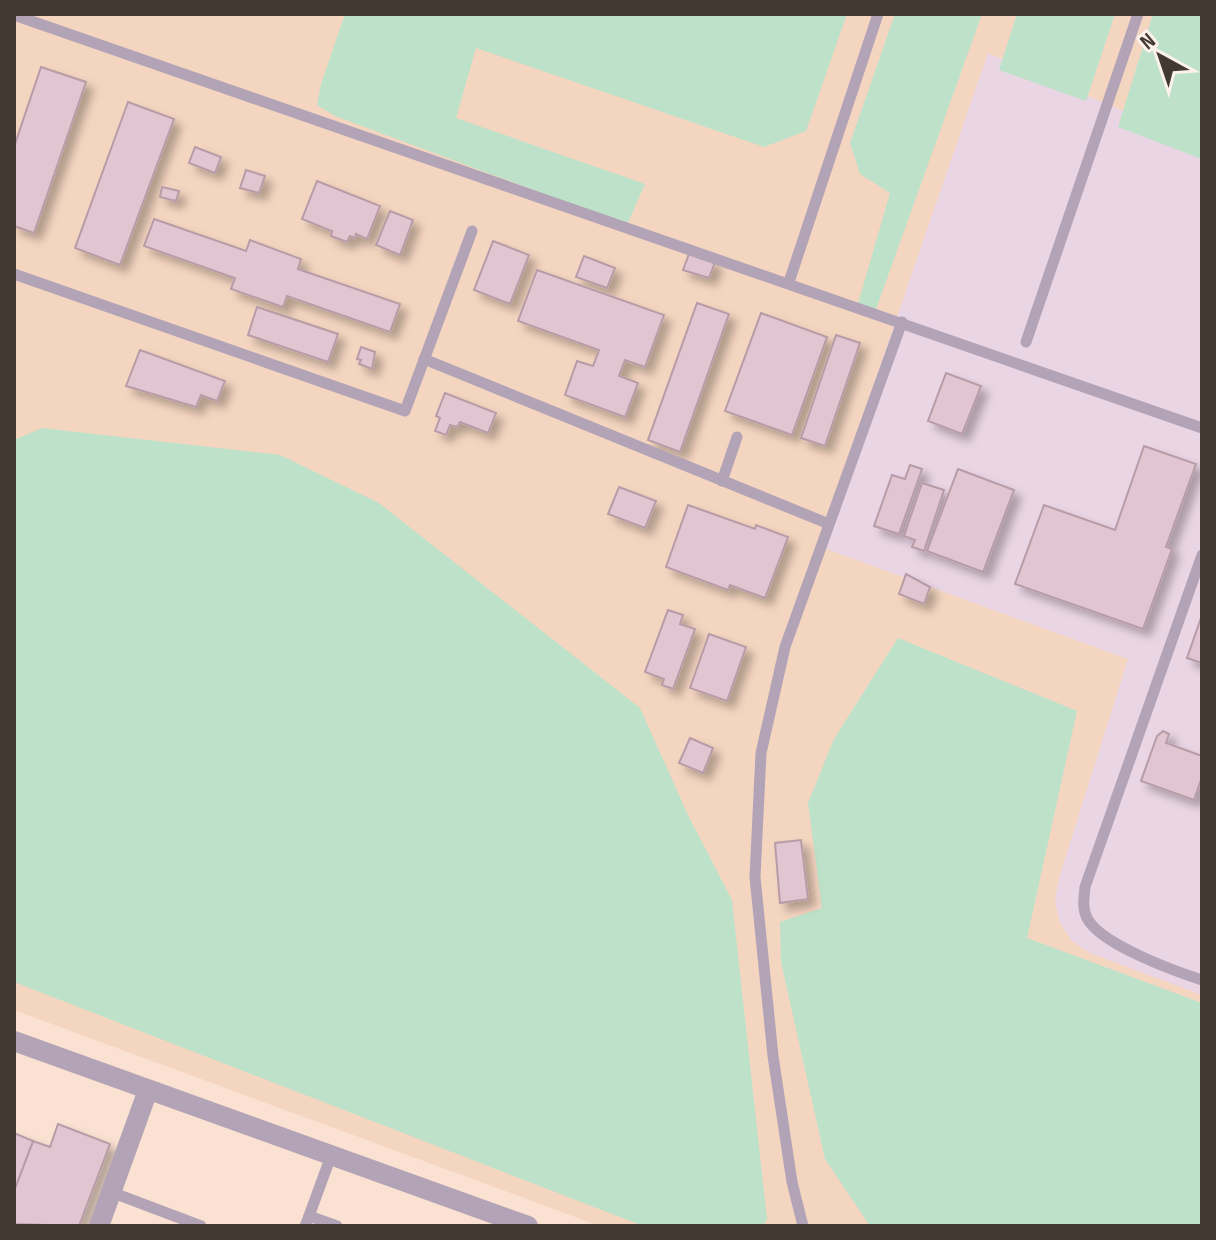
<svg xmlns="http://www.w3.org/2000/svg" width="1216" height="1240" font-family="'Sofia Sans Condensed',sans-serif">
<style>
.built{fill:#f4d5c0}
.industrial{fill:#ead5e4}
.green{fill:#bde2c9}
.building{fill:#e1c5d0;stroke:#b79ca7;stroke-width:2;filter:url(#shadow)}
.lines{fill:none;stroke-linecap:round;stroke-linejoin:round}
.service{stroke:#b2a3b6;stroke-width:11}
.minor{stroke:#b2a3b6;stroke-width:20}
.tertiary{stroke:#b2a3b6;stroke-width:20}
</style>
<defs>
<filter id="shadow"><feDropShadow dx="7" dy="7" stdDeviation="4" flood-color="#0004"/></filter>
</defs>
<rect width="100%" height="100%" fill="#fae1d1"/>
<!-- built -->
<polygon class="built" points="14,14 1202,14 1202,1226 600,1226 14,1010"/>
<!-- industrial -->
<polygon class="industrial" points="988,53 1123,111 1202,140 1202,995 1090,953 1072,941 1060,923 1055,901 1059,878 1128,659 818,546"/>
<!-- green -->
<g class="green">
<polygon points="345,14 847,14 806,131 764,147 476,48 456,118 645,184 627,225 335,116 317,105 321,84"/>
<polygon points="895,14 982,14 875,312 857,307 890,193 860,174 850,143"/>
<polygon points="1017,14 1115,14 1086,101 999,70"/>
<polygon points="1153,14 1202,14 1202,159 1118,127"/>
<polygon points="42,428 280,455 379,503 640,708 688,815 732,900 767,1219 763,1226 643,1226 14,982 14,440"/>
<polygon points="898,638 1077,711 1027,938 1202,1003 1202,1226 870,1226 825,1159 781,962 780,922 822,908 808,803 834,739"/>
</g>
<!-- building -->
<g class="building">
<polygon points="41,67 86,82 34,233 14,226 14,147"/>
<polygon points="128,102 174,119 120,265 75,248"/>
<polygon points="195,147 221,157 215,173 189,163"/>
<polygon points="246,170 265,176 259,193 240,188"/>
<polygon points="317,181 380,206 367,239 356,234 355,238 350,236 347,242 331,236 332,231 302,219"/>
<polygon points="162,187 179,191 176,201 160,197"/>
<polygon points="390,211 413,220 400,255 376,245"/>
<polygon points="154,219 246,251 250,240 301,259 298,269 400,304 390,332 287,296 283,307 231,289 235,278 144,246"/>
<polygon points="493,241 529,255 510,304 474,290"/>
<polygon points="689,254 715,262 709,278 683,270"/>
<polygon points="584,256 615,268 607,288 576,277"/>
<polygon points="537,270 664,315 645,367 625,360 619,376 638,383 625,417 565,395 577,361 593,366 599,350 518,321"/>
<polygon points="697,303 729,314 680,452 648,440"/>
<polygon points="257,307 338,334 328,362 248,335"/>
<polygon points="761,313 827,337 792,435 725,411"/>
<polygon points="836,335 860,343 825,446 801,438"/>
<polygon points="361,347 375,352 372,369 359,364 361,360 357,359"/>
<polygon points="140,350 225,381 217,401 201,395 196,407 126,386"/>
<polygon points="946,373 981,386 962,434 928,421"/>
<polygon points="445,393 496,413 488,433 460,422 457,427 450,425 446,435 435,431 440,418 436,416"/>
<polygon points="1144,446 1196,464 1166,547 1172,549 1143,629 1015,584 1044,505 1115,530"/>
<polygon points="910,465 922,469 899,534 874,526 892,475 905,479"/>
<polygon points="958,469 1014,490 983,572 927,551"/>
<polygon points="922,483 944,490 924,551 912,547 915,540 904,536"/>
<polygon points="619,487 656,501 645,528 608,514"/>
<polygon points="688,505 755,529 756,525 788,537 765,598 730,585 728,590 666,567"/>
<polygon points="906,574 930,587 924,604 899,594"/>
<polygon points="668,610 683,615 680,624 695,629 673,689 662,685 664,679 645,672"/>
<polygon points="1202,615 1202,663 1187,658"/>
<polygon points="709,634 746,647 727,701 690,688"/>
<polygon points="1163,731 1169,734 1166,743 1202,756 1202,777 1194,800 1141,781 1157,736"/>
<polygon points="690,738 713,748 703,773 679,763"/>
<polygon points="801,840 808,899 780,903 775,843"/>
<polygon points="58,1124 110,1144 79,1226 14,1224 14,1191 33,1141 50,1147"/>
<polygon points="14,1133 33,1141 14,1191"/>
</g>
<g class="lines">
<!-- service -->
<g class="service">
<polyline points="14,15 1202,428"/>
<polyline points="14,274 405,411 472,231"/>
<polyline points="789,282 878,14"/>
<polyline points="1026,342 1138,14"/>
<polyline points="424,359 829,524"/>
<polyline points="722,481 737,437"/>
<path d="M 1202,555 L 1085,887 C 1084,898 1082,908 1087,918 C 1100,944 1174,971 1202,980"/>
<polyline points="111,1192 201,1226"/>
<polyline points="309,1216 331,1156"/>
<polyline points="305,1226 309,1216 337,1226"/>
<polyline points="803,1226 792,1182 773,1056 755,877 761,753 785,647 902,322"/>
</g>
<!-- minor -->
<polyline class="minor" points="99,1226 148,1090"/>
<!-- tertiary -->
<polyline class="tertiary" points="14,1041 528,1226"/>
</g>
<!-- border -->
<rect width="1216" height="1240" fill="none" stroke="#433933" stroke-width="32"/>
<!-- north arrow -->
<g transform="translate(1160 56) rotate(320)" stroke="#fcf1eb" stroke-width="6" paint-order="stroke">
<path d="M0-6L14 30L0 20L-14 30Z" fill="#433933"/>
<text y="-12" font-size="22" font-weight="bold" text-anchor="middle" fill="#433933">N</text>
</g>
</svg>
